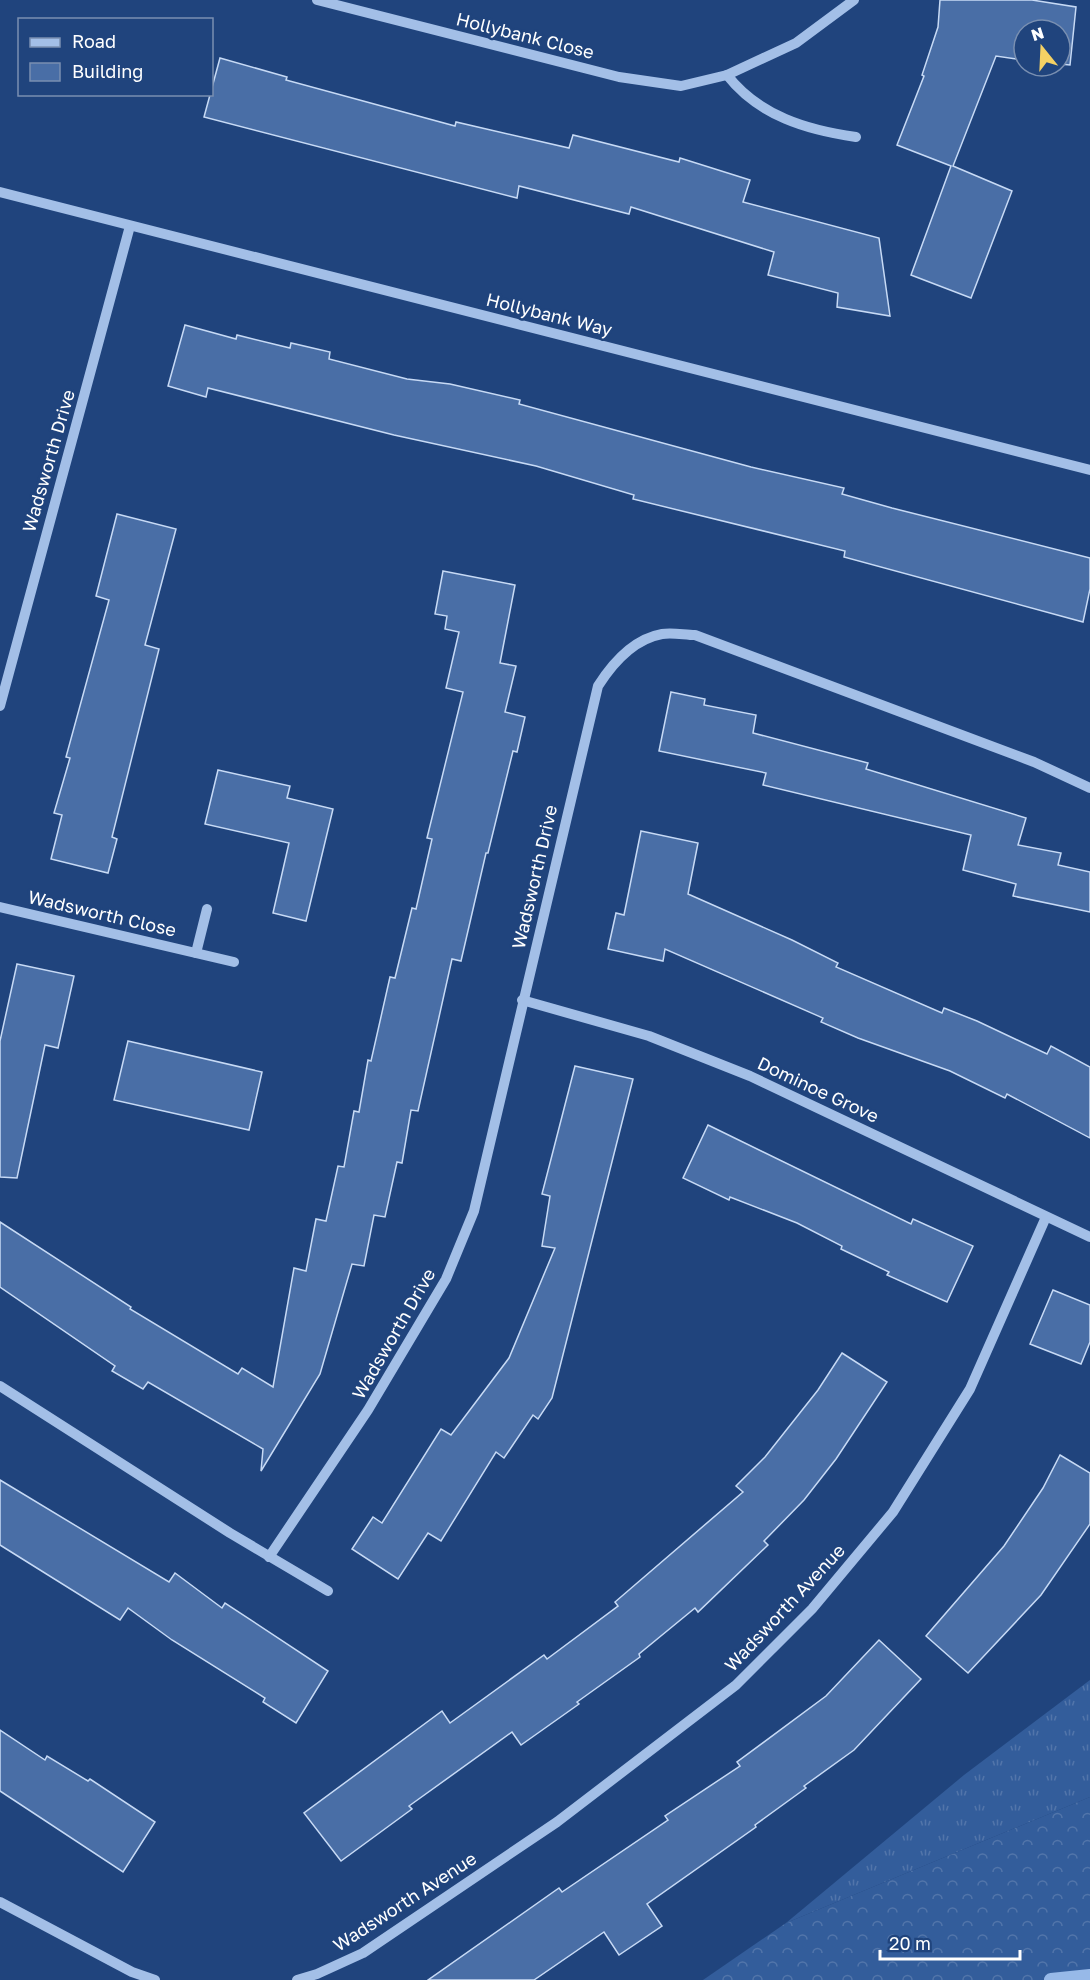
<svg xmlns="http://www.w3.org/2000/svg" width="1090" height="1980" font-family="'Golos Text',sans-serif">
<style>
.grass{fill:url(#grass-tufts)}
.forest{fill:url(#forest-crowns)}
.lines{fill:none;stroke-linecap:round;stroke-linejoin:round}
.stream{stroke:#97b9e8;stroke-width:14}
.building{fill:#496ea6;stroke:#c7daf5;stroke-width:1.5}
.minor{stroke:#a3bfe7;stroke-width:10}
.labels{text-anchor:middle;stroke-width:5;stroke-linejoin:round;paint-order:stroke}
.street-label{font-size:18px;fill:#fff;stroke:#20447d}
</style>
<defs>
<pattern id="grass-tufts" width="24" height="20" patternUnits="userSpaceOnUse" patternTransform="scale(1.5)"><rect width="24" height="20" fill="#335d9b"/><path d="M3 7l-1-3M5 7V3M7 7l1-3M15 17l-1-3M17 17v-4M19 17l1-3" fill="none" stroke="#5275aa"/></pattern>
<pattern id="forest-crowns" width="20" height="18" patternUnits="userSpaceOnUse" patternTransform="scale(1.5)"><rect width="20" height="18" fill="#335d9b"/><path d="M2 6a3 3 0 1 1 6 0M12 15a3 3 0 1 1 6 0" fill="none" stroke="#5275aa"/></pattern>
</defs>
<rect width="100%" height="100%" fill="#20447d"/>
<!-- grass -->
<polygon class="grass" points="1090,1680 1090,1797 786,1923 964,1775"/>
<!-- forest -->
<polygon class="forest" points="1090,1797 1090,1980 703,1980 786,1923"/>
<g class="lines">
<!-- stream -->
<polyline class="stream" points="1051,1980 1090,1976"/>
</g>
<!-- building -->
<g class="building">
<polygon points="940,0 1032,0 1076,7 1070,65 1060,64 1060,30 1024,30 1024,60 996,56 953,166 1012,191 971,298 911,275 951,166 897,145 924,76 922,75 938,27"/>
<polygon points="220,58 287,77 286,80 455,126 456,122 569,148 573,135 679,162 680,158 750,180 743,202 879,238 890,316 837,307 838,293 768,275 774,252 631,207 629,214 519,186 517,198 204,117"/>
<polygon points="185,325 236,339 237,335 290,348 291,343 330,352 329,359 407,379 450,384 520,400 519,404 751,467 844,488 842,494 892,508 1090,558 1090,589 1083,622 844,557 845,551 633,499 634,495 536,466 394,435 208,388 206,397 168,386"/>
<polygon points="117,514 176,529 145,645 159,649 112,837 117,839 108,873 51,859 62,815 54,813 70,758 66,757 109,600 96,596"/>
<polygon points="443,571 515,585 500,663 516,666 505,712 525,717 517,752 513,751 488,853 486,853 461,961 452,959 418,1111 411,1110 402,1163 397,1162 385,1217 374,1215 364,1266 352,1264 320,1374 261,1471 263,1449 148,1382 143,1389 112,1371 115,1366 0,1287 0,1222 131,1307 130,1309 238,1374 242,1368 273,1387 294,1268 306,1271 316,1219 326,1221 338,1166 344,1167 354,1111 359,1112 368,1060 371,1061 390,977 395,978 412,908 416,909 432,839 427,838 463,692 446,688 459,632 445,629 447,616 435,614"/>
<polygon points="671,692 705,699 704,705 756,715 753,733 868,763 866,769 1026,818 1018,845 1061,853 1058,865 1090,872 1090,912 1013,896 1016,884 963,870 971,835 763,785 766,773 659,751"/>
<polygon points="218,770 290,786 287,798 333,809 306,921 273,913 289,843 205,824"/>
<polygon points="641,831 698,843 688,894 792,940 838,963 836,967 942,1013 944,1008 977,1021 1047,1054 1051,1046 1090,1067 1090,1138 1007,1094 1005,1098 950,1071 858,1038 821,1022 823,1018 665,949 663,961 608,949 616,913 624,915"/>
<polygon points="17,964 74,976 58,1048 45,1045 17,1178 0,1177 0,1041"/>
<polygon points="128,1041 262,1072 249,1130 114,1100"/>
<polygon points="575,1066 633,1079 552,1398 538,1419 533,1415 504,1458 496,1452 441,1541 428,1533 398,1579 352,1549 373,1517 382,1523 441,1429 451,1435 509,1358 555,1248 542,1246 550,1196 542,1194"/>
<polygon points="708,1125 911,1224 913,1219 973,1246 947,1302 887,1275 889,1272 841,1249 842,1246 797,1223 730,1197 729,1200 683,1178"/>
<polygon points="1053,1290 1090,1305 1090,1342 1081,1364 1030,1344"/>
<polygon points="842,1353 887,1382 836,1459 804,1500 764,1541 768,1545 698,1612 695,1608 639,1654 640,1657 577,1702 579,1704 521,1745 512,1732 409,1806 412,1809 341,1861 304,1813 442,1711 450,1723 544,1655 547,1659 618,1606 615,1602 743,1492 736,1486 765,1457 818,1390"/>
<polygon points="1060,1455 1090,1473 1090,1524 1041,1595 968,1673 926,1636 1004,1546 1043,1488"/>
<polygon points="0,1480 169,1582 175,1573 222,1608 225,1603 328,1671 296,1723 263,1702 265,1698 172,1640 128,1608 120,1620 0,1545"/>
<polygon points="879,1640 921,1679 854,1750 804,1786 806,1788 755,1825 756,1827 647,1904 662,1926 619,1955 604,1932 534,1980 428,1980 559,1888 562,1892 668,1820 665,1816 740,1766 737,1762 826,1696"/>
<polygon points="0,1730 45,1760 47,1756 88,1781 90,1779 155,1822 123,1872 0,1791"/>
</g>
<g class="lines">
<!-- minor -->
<g class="minor">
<polyline points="317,0 619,77 681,86 727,75 796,43 854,0"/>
<path d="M 727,75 C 759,116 807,130 856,137"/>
<polyline points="0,192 1090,470"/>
<polyline points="0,706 130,226"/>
<polyline points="0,907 234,962"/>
<polyline points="196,953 207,909"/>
<polyline points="522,1000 649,1036 750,1076 1090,1237"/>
<polyline points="0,1386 230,1533 328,1591"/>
<path d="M 269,1557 L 368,1410 L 446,1279 L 474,1211 L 598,686 C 612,664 634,639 662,634 C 672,632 685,635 695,635 L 1034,762 L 1090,788"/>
<polyline points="0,1902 132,1972 155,1980"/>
<polyline points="297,1980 317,1974 363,1953 557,1822 736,1685 812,1609 893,1512 970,1389 1046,1217"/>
</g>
</g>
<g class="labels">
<!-- street labels -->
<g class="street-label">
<text transform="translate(525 36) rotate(14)" y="6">Hollybank Close</text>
<text transform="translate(549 315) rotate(14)" y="6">Hollybank Way</text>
<text transform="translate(49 461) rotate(-74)" y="6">Wadsworth Drive</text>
<text transform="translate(535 877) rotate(-77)" y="6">Wadsworth Drive</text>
<text transform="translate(102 914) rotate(13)" y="6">Wadsworth Close</text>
<text transform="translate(818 1090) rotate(25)" y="6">Dominoe Grove</text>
<text transform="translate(394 1334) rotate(-60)" y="6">Wadsworth Drive</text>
<text transform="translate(785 1608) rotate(-47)" y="6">Wadsworth Avenue</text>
<text transform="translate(405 1902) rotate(-33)" y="6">Wadsworth Avenue</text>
</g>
</g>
<!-- legend -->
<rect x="18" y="18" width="195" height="78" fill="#20447d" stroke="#798fb1" stroke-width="1.5"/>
<rect x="30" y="38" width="30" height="9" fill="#a3bfe7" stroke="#798fb1" stroke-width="1.5"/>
<text x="72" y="48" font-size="18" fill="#ffffff">Road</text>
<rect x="30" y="63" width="30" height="18" fill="#496ea6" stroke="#798fb1" stroke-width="1.5"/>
<text x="72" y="78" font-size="18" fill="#ffffff">Building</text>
<!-- north arrow -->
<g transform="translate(1042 48) rotate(342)"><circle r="28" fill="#20447d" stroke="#798fb1" stroke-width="1.5"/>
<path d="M0-4.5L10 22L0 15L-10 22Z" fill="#f4d164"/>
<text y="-9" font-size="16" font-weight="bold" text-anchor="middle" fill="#ffffff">N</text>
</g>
<!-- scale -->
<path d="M880 1950v9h140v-9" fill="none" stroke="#ffffff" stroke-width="3"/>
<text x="889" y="1950" font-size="18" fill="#ffffff" stroke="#20447d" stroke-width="4.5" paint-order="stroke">20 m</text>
</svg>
